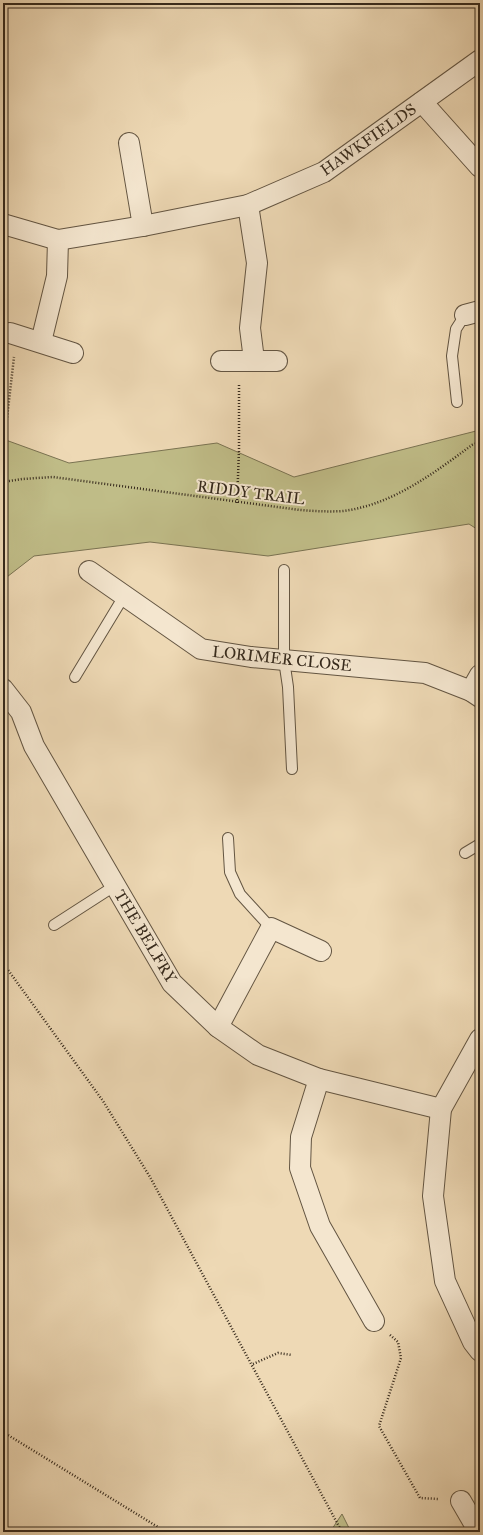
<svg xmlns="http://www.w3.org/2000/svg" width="483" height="1535" font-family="'IM FELL Great Primer',serif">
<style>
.green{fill:#c0bd88;stroke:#7a7352}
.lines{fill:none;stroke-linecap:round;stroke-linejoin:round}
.lane-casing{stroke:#635542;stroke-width:12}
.street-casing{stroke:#635542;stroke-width:22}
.path{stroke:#35291c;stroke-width:2.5;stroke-dasharray:1 2;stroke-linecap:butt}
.lane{stroke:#f4e6cf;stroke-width:10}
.street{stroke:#f4e6cf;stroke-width:20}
.labels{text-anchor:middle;stroke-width:4;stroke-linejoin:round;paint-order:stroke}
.street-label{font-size:16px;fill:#35291c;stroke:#f4e6cf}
</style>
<rect width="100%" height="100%" fill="#eed9b5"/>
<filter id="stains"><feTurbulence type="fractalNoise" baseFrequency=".005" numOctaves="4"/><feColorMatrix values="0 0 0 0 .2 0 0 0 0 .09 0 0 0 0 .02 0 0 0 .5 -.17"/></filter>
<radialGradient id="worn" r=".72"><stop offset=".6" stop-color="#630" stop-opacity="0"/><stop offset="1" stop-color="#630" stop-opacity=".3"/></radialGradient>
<!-- green -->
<g class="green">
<polygon points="480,430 480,531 469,524 268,556 150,542 34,556 3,580 3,439 69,463 217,443 294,477"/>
<polygon points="342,1514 351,1532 330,1532"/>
</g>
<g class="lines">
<!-- lane casing -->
<g class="lane-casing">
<g id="lane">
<polyline points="457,402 452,356 456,329 465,315"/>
<polyline points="284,570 284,660 288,687 292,769"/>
<polyline points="75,677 124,596"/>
<polyline points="228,838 230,872 240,894 271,928"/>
<polyline points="465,853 480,844"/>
<polyline points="54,925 116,885"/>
</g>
</g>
<!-- street casing -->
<g class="street-casing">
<g id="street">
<polyline points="422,102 480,167"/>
<polyline points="129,143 143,226"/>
<polyline points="248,205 257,263 250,328 254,360"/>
<polyline points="3,224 58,240 143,226 248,205 324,172 480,60"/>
<polyline points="465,315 480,311"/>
<polyline points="10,333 73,353"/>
<polyline points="41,342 57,276 58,240"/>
<polyline points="221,361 277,361"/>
<polyline points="89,571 201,649 251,657 425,673 471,691 480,697"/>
<polyline points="3,689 21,712 34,746 172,983 218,1027 258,1055 319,1079 441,1109"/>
<polyline points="471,691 480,675"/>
<polyline points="218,1027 271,928 321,951"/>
<polyline points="480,1039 441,1109 433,1196 445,1281 473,1342 480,1351"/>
<polyline points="319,1079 301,1137 300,1168 320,1226 374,1321"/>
<polyline points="461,1501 479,1532"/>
</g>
</g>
<!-- path -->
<g class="path">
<polyline points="3,453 14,357"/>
<path d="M 3,482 L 22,479 L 53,477 L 300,510 C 314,511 328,512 343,511 C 392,505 434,473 472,445 L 480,442"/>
<polyline points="237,503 239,450 239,384"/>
<polyline points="3,963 103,1101 150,1177 342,1532"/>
<polyline points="390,1335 398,1342 401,1358 379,1426 420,1498 439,1499"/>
<polyline points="253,1364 278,1353 292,1355"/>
<polyline points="3,1432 166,1532"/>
</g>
<!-- lane -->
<use href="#lane" class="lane"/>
<!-- street -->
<use href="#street" class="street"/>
</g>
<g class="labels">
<!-- street labels -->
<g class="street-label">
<text transform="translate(368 139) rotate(-35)" y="6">HAWKFIELDS</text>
<text transform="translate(251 492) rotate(7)" y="6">RIDDY TRAIL</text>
<text transform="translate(282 658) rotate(6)" y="6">LORIMER CLOSE</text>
<text transform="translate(146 936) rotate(59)" y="6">THE BELFRY</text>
</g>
</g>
<!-- margin -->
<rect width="483" height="1535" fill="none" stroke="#eed9b5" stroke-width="16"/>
<rect x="4" y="4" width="475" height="1527" fill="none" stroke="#35291c" stroke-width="2"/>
<rect x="8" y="8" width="467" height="1519" fill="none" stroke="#35291c"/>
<rect width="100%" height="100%" filter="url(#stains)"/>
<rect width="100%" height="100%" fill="url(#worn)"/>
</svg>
